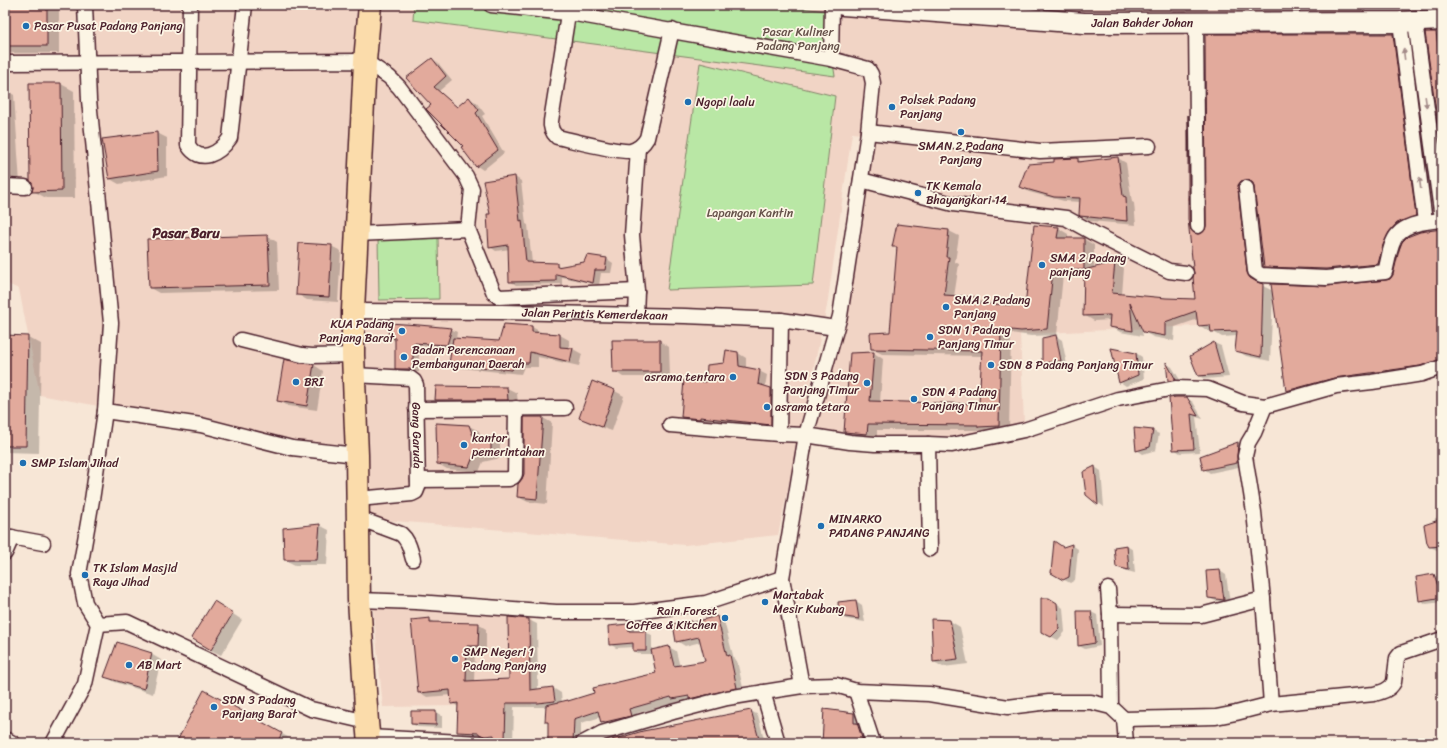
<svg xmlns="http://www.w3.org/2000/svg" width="1447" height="748" font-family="Sriracha,sans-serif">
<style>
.built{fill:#f1d4c5}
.green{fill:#b9e7a5;stroke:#828368}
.shadow{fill:#0003}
.building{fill:#e2aa9c;stroke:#4a1f2b}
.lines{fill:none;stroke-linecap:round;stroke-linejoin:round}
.street-casing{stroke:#4a1f2b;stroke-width:17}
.secondary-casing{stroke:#4a1f2b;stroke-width:23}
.highway-casing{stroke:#4a1f2b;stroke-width:25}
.street{stroke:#fcf5e5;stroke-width:14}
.secondary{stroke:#fcf5e5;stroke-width:20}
.highway{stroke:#fbdcab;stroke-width:22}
.oneway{fill:#a38a88}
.poi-dot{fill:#1f6fb2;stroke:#fcf5e5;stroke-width:1.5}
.labels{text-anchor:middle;stroke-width:3.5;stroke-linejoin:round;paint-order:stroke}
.street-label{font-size:12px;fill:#4a1f2b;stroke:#fcf5e5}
.poi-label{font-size:12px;fill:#4a1f2b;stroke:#fcf5e5;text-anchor:start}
.park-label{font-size:12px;fill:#66514a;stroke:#fcf5e5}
.quarter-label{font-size:14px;font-weight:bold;fill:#4a1f2b;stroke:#fcf5e5}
</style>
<rect width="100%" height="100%" fill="#f7e6d6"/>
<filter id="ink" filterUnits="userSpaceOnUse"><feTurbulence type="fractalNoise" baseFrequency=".025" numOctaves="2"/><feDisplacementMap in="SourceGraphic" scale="8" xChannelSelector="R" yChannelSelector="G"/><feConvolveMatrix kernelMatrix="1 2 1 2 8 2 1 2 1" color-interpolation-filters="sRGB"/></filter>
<g filter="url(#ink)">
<!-- built -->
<g class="built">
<polygon points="5,5 1442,5 1442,15 1190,20 1188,157 1188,219 1198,326 1020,334 1024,423 952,437 851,437 814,431 869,135 852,133 827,306 778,535 685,545 358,518 357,455 40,395 19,289 5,283"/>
<polygon points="373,607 532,614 532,705 383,707"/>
</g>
<!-- green -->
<g class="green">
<polygon points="414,5 779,5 825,11 835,76 413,20"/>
<polygon points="700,63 835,96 813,285 667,290"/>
<polygon points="378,237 438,237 439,299 379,300"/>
</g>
<!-- shadow -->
<g class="shadow">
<rect x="5" y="5" width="54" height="48"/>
<polygon points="1436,33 1442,36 1442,148"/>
<polygon points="1206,35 1393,35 1402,40 1425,221 1407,228 1388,269 1336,274 1274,272 1265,266 1255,185 1248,190 1256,278 1259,284 1273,291 1327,287 1391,280 1442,230 1442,367 1296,396 1287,391 1273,294 1270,361 1246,356 1236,350 1237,336 1222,337 1212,331 1208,331 1199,325 1198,319 1175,327 1174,341 1153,337 1142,331 1143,336 1120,332 1110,326 1111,320 1094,321 1084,315 1085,275 1063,275 1057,335 1031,336 1011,333 1009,431 989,432 987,430 877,430 877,439 855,437 845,432 874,353 883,359 880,402 980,405 982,356 882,354 872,349 891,333 898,248 894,246 898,225 949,231 959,236 955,262 959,264 954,297 976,298 986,304 1026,307 1058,228 1068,234 1068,239 1084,239 1094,245 1094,269 1115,263 1124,268 1122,295 1166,299 1196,300 1189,219 1189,117 1198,122 1200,235 1206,231"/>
<polygon points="432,59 438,63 452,80 439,91 458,108 469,99 476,102 485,114 482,116 504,153 483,170 477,166 462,147 464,146 432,105"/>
<polygon points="30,84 61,84 74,91 75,198 46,198 33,191"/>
<polygon points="5,89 14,95 20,183 5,184"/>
<polygon points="157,133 167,138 167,176 119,184 110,179 103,139"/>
<polygon points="1118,158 1126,163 1132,202 1134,203 1136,225 1090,221 1080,215 1081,202 1064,201 1029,192 1020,187 1077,159 1082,162"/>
<polygon points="515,177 521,181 526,224 528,225 532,263 556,264 562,267 585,263 587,256 607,259 613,263 611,273 601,273 599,285 562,277 562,284 516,285 510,281 510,249 496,251 490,247 492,215"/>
<polygon points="267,236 277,242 279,290 159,293 150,288"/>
<polygon points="331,246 341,251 338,302 307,300 297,294"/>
<polygon points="532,327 541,332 540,334 560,335 569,340 569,349 573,349 582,354 579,366 538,357 538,367 524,367 521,374 459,368 450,363 452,348 419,346 419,372 402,372 396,368 395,341 389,337 451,329 457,332 456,339 499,342"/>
<polygon points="5,336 28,337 41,344 39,453 5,452"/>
<polygon points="1056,336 1062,340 1067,365 1049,366 1043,362"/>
<polygon points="660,341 669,347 670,377 623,377 614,371"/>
<polygon points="1214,343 1221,346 1229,377 1205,379 1199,376 1191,357"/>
<polygon points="727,351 738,353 746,358 746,368 759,371 767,375 765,387 778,393 778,428 707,421 707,423 689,421 682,417 707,383 724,364"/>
<polygon points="1136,353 1142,357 1144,379 1126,386 1120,382"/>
<polygon points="1167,364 1172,367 1182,383 1175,384 1168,380"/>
<polygon points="314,365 323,371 317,410 288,406 278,400"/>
<polygon points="593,382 615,391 624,396 612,431 589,423 580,418"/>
<polygon points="507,388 517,393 518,405 446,405 436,400"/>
<polygon points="1186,398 1193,402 1203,419 1196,417 1200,452 1180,453 1174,449"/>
<polygon points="525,418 543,418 552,423 547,504 528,502 518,497 524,474"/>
<polygon points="469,426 479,431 481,437 491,438 500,443 500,458 483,462 479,472 447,469 438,464"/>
<polygon points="1135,429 1153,431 1159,434 1156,450 1143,454 1137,450"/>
<polygon points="1238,443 1244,446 1243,466 1210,473 1204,469 1201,456"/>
<polygon points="1095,467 1101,471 1104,507 1087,494"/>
<polygon points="1442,517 1442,550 1437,550 1430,547 1435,518"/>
<polygon points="319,525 329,530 327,565 295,565 285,560"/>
<polygon points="1072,545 1078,549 1075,580 1070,583 1052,573 1063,548"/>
<polygon points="1127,546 1133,550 1135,573 1123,570 1116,566"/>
<polygon points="1220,571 1226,575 1230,603 1216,601 1209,598 1207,572"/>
<polygon points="1434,575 1440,578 1442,584 1442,602 1426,604 1420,600"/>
<polygon points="856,601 862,605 865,622 846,619 840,616"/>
<polygon points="1055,602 1063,608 1065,632 1058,640 1048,635"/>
<polygon points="224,608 242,620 221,655 211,650"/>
<polygon points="1091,612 1097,615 1100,646 1085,649 1079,646"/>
<polygon points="717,617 724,621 734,659 737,661 744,692 680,703 678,702 637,713 638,720 610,727 602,722 601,717 581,723 581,743 551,743 549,723 546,722 547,707 514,707 513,743 502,743 496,740 485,737 466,736 458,731 459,707 452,703 452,695 427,697 419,692 429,619 436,623 478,624 486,629 486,650 475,650 474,682 510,680 529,620 537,624 538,690 553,688 561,693 562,703 657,674 653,654 640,654 634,651 634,647 616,648 610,644 628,625 634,629 634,632 645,632 652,635 652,651 669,647 676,651 680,667 706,662 701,642 685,646 677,641 691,622 693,623"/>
<polygon points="950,621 960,627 968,664 943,667 934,662"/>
<polygon points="151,654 161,660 153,694 115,682 105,676"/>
<polygon points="205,692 295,741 294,743 177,743"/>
<polygon points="751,711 758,715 765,743 603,743 635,733 636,734"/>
<polygon points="412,712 436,712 442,716 442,728 418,727 412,724"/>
<polygon points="854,714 863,719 871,743 823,743"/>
</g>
<!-- building -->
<g class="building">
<rect x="5" y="5" width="42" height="41"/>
<polygon points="1425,32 1436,32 1442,75 1442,155"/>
<polygon points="1205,34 1393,34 1416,216 1397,223 1389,232 1383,245 1378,264 1326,269 1264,267 1254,187 1253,183 1249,180 1245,180 1241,181 1238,185 1238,189 1247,272 1250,278 1257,282 1263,284 1261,357 1235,351 1237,331 1211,332 1210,325 1198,326 1196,311 1165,322 1165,336 1143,332 1130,303 1133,331 1109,327 1110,315 1083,316 1084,270 1115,262 1112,293 1166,298 1195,299 1193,277 1194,274 1193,268 1188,219 1188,115 1190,226 1191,230 1194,233 1198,234 1205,230 1206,226"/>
<polygon points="432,58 446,76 434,87 457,107 469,97 479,110 476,113 498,150 476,167 461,147 463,146 426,109 431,105 406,78"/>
<polygon points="29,83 61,83 62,191 32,192 33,187 30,180"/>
<polygon points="157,132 158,171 109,179 102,139"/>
<polygon points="1118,157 1123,196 1126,197 1127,221 1080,216 1079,215 1080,198 1054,197 1019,187 1028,164 1054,162 1054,159 1078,158 1078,162"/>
<polygon points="515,176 520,221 522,220 526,262 557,263 557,267 584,262 587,255 607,258 605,270 595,270 593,283 556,274 556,281 509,282 508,245 489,248 487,214 490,214 483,181"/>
<polygon points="897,224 949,230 946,257 949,257 944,295 976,297 976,303 1025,306 1034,225 1059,227 1057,238 1084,238 1084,270 1053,270 1047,329 1021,331 1001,329 999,426 978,427 978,425 868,424 867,434 844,432 850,353 874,352 870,401 979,404 982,351 871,349 870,333 890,332 897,247 892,247"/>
<polygon points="1442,229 1442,359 1420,366 1334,378 1286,391 1271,284 1327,286 1386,280 1390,279 1393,275 1399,250 1402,242 1407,237 1420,232"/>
<polygon points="268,235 270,285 149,288 147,239"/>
<polygon points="299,243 332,245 329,297 296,295"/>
<polygon points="389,323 419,325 452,328 447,345 413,343 413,369 395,369 395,338 388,337"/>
<polygon points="504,324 532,326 532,332 560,334 560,347 573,348 570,362 530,352 529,363 515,363 512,370 449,364 453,338 499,341"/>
<polygon points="5,335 28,336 26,446 5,446"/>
<polygon points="1056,335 1061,361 1042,363 1042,338"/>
<polygon points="612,340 660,340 660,372 613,372"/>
<polygon points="1214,342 1223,374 1198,376 1190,356"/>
<polygon points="1111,348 1136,353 1138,375 1119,383"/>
<polygon points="726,350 738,352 739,366 760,370 758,384 771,388 771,425 700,417 700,419 681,417 684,380 706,382 707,365 724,363"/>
<polygon points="284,359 300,363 314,364 307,406 277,401"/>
<polygon points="1166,362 1176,380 1168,381"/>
<polygon points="592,381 615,390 602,427 579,418"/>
<polygon points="436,386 507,387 508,400 435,400"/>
<polygon points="1176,397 1187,397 1198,416 1191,414 1194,449 1173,450 1169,398"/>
<polygon points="524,417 543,417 537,499 517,497 518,484 522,479 524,474"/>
<polygon points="436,423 469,425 473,436 491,437 491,453 473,457 469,467 437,464"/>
<polygon points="1134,428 1153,430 1150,447 1136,451"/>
<polygon points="1238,442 1237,457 1237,463 1203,470 1200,456"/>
<polygon points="1095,466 1098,505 1086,495 1083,472"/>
<polygon points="1442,519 1442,546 1429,547 1427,543 1424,525"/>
<polygon points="320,524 317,560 284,560 283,528"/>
<polygon points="1054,541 1063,547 1072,544 1069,577 1063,580 1051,573"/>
<polygon points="1127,545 1129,570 1116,567 1114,547"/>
<polygon points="1220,570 1224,600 1208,598 1206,571"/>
<polygon points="1434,574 1440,592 1437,598 1419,601 1416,577"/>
<polygon points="1041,598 1049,598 1057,603 1059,629 1051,637 1041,632"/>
<polygon points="856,600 859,619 839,616 838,602"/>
<polygon points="214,601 233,613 211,650 191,638"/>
<polygon points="1077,611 1091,611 1095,643 1078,646"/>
<polygon points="717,616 727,656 730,655 737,688 689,699 689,696 672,699 671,697 629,709 631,716 601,723 598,711 574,719 573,743 548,743 548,722 545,722 546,705 568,700 568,701 594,693 593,688 656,673 651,650 669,646 674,666 705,661 699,637 676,642 673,624 691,621 691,623"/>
<polygon points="508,617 529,619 530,690 553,687 555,701 538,703 506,703 505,740 494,740 494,735 484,736 479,734 479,733 457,732 458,703 451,704 450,690 418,693 411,620 430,618 430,622 479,623 478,646 467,646 466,681 509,679"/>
<polygon points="931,619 950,620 958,659 933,662"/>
<polygon points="628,624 629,631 646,631 646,651 633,651 633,643 609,645 608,626"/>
<polygon points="117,642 152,653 144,689 104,677"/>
<polygon points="204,690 282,733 277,743 176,743"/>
<polygon points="824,709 854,713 854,723 857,723 862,738 862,743 822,743"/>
<polygon points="751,710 760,743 612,743 612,740 643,731"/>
<polygon points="411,711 436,711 436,725 411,724"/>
</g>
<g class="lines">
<!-- street casing -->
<g class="street-casing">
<g id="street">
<path d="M 190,5 L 188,145 C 200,165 219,154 230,138 L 245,5"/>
<path d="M 491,5 L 575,14 L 831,59 L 868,69 L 871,74 L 873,83 L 868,132 L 840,316 L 806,435 L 782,578 L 802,686 L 836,685 L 856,691 L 929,694 L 1008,707 L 1049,702 L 1091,702 L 1111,707 L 1124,719 L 1216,717 L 1236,713 L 1271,704 L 1374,694 C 1382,692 1390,690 1394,682 L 1397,658 L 1401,653 L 1442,639"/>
<path d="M 568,14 L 551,121 C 550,128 552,132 557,137 C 571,140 620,153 631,151 C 638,149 643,145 647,138 L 672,30"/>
<polyline points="1415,21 1442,218"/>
<polyline points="1400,22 1425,222"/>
<polyline points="1196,23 1198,226"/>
<polyline points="831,59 832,5"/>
<polyline points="5,63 365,61 389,77 399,87 466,176 472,189 468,229 494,293 499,297 637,291 636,315"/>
<polyline points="868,132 1040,151 1149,146"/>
<polyline points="861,180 953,204 1066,218 1095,234 1169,271 1186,273"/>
<polyline points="5,186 25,187"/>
<path d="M 1246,188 L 1255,271 L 1261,275 L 1326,278 L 1385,272 C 1388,262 1390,242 1398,234 C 1406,224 1429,221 1442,220"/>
<polyline points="357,234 468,229"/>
<polyline points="637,291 632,235 638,148"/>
<path id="s1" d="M 353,311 L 501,312 L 685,316 L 781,320 L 836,328"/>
<polyline points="241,340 302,355 312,356 353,355"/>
<path id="s2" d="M 354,375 L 410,378 L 414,381 L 416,385 L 418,487 L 416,492 L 412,494 L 358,499"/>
<polyline points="416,409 565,408"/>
<polyline points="105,411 201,425 292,448 357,455"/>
<polyline points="670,425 779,434 806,435 850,442 875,444 928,444 952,445 1024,430 1118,399 1175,388 1208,389 1243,403 1265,406"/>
<polyline points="779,434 781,320"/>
<polyline points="928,444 930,549"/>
<polyline points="418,480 509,479 513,477 515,474 516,408"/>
<path d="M 358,518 L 401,534 C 409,541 410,549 413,559"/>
<polyline points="5,536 43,543"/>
<polyline points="5,553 12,537"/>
<polyline points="1108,589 1110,614 1111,707"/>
<polyline points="359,600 416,602 556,612 634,612 706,603 782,578"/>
<polyline points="1110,614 1201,615 1263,599"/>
<polyline points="98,624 127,622 311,709 367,722"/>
<polyline points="856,691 873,743"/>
<polyline points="763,692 778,743"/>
<polyline points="1271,704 1263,599 1254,512 1245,456 1248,443 1254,433 1265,406 1336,386 1372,382 1422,374 1442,367"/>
<polyline points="1124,719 1126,743"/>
<polyline points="369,737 480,743"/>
<polyline points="5,739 13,743"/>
<polyline points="53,743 85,684 98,624 85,603 79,574 92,500 105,411 111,323 89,100 85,5"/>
<polyline points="583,743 602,733 673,712 727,698 802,686"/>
</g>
</g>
<!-- secondary casing -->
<g class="secondary-casing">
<g id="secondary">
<path id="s3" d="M 843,5 L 1084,23 L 1400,22 L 1442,20"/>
</g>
</g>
<!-- highway casing -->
<g class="highway-casing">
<polyline id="highway" points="369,743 367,722 359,600 357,455 353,355 353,311 365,61 370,5"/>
</g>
<!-- street -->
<use href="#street" class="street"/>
<!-- secondary -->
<use href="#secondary" class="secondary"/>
<!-- highway -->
<use href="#highway" class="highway"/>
</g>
<!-- one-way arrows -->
<defs><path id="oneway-solid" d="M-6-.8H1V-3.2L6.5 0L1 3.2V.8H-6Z"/></defs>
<g class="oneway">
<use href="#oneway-solid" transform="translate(1404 54) rotate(-97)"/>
<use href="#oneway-solid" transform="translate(1426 102) rotate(82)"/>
<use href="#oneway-solid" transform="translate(1420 183) rotate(-97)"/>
</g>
</g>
<!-- markers -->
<g class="poi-dot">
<circle cx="26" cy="26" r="4"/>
<circle cx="688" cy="102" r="4"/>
<circle cx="892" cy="107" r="4"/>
<circle cx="961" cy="132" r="4"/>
<circle cx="918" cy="193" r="4"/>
<circle cx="1042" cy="265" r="4"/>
<circle cx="946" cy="307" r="4"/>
<circle cx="402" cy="331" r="4"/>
<circle cx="930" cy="337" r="4"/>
<circle cx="404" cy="357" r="4"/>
<circle cx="991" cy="365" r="4"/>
<circle cx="733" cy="377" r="4"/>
<circle cx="296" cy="382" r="4"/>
<circle cx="867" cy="383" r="4"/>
<circle cx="914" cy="399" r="4"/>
<circle cx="767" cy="407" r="4"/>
<circle cx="464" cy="445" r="4"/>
<circle cx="23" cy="463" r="4"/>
<circle cx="821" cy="526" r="4"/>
<circle cx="85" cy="575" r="4"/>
<circle cx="765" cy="602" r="4"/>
<circle cx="725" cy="618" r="4"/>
<circle cx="455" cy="659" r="4"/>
<circle cx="129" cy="665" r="4"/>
<circle cx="214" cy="707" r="4"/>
</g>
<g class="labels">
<!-- street labels -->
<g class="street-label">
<text dy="4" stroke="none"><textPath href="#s3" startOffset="300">Jalan Bahder Johan</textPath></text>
<text dy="4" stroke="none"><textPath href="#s1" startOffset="242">Jalan Perintis Kemerdekaan</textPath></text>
<text dy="4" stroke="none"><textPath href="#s2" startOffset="116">Gang Garuda</textPath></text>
</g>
<!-- poi labels -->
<g class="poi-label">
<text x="34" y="30">Pasar Pusat Padang Panjang</text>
<text x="900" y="104">Polsek Padang<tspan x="900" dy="14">Panjang</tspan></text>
<text x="696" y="106">Ngopi laalu</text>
<text x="961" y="150" text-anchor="middle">SMAN 2 Padang<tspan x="961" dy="14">Panjang</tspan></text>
<text x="926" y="190">TK Kemala<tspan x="926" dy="14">Bhayangkari 14</tspan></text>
<text x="1050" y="262">SMA 2 Padang<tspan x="1050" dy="14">panjang</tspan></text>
<text x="954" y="304">SMA 2 Padang<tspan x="954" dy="14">Panjang</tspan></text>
<text x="394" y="328" text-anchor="end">KUA Padang<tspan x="394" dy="14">Panjang Barat</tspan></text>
<text x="938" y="334">SDN 1 Padang<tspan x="938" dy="14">Panjang Timur</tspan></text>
<text x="412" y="354">Badan Perencanaan<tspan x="412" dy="14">Pembangunan Daerah</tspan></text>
<text x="999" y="369">SDN 8 Padang Panjang Timur</text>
<text x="859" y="380" text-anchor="end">SDN 3 Padang<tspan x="859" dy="14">Panjang Timur</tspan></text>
<text x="725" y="381" text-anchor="end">asrama tentara</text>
<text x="304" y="386">BRI</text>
<text x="922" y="396">SDN 4 Padang<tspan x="922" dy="14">Panjang Timur</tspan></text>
<text x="775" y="411">asrama tetara</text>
<text x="472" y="442">kantor<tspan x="472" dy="14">pemerintahan</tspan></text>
<text x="31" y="467">SMP Islam Jihad</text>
<text x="829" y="523">MINARKO<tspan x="829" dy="14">PADANG PANJANG</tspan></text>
<text x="93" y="572">TK Islam Masjid<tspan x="93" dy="14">Raya Jihad</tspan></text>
<text x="773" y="599">Martabak<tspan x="773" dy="14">Mesir Kubang</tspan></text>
<text x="717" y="615" text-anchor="end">Rain Forest<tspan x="717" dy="14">Coffee &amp; Kitchen</tspan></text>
<text x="463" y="656">SMP Negeri 1<tspan x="463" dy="14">Padang Panjang</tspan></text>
<text x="137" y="669">AB Mart</text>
<text x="222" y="704">SDN 3 Padang<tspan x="222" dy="14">Panjang Barat</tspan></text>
</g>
<!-- park labels -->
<g class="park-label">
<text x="798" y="36">Pasar Kuliner<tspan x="798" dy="14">Padang Panjang</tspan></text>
<text x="750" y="217">Lapangan Kantin</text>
</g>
<!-- quarter labels -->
<g class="quarter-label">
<text x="186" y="238">Pasar Baru</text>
</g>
</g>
<!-- margin -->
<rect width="1447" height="748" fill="none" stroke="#fcf5e5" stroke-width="20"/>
<rect x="10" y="10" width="1427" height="728" fill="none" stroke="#4a1f2b" stroke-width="1.5" filter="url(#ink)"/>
</svg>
